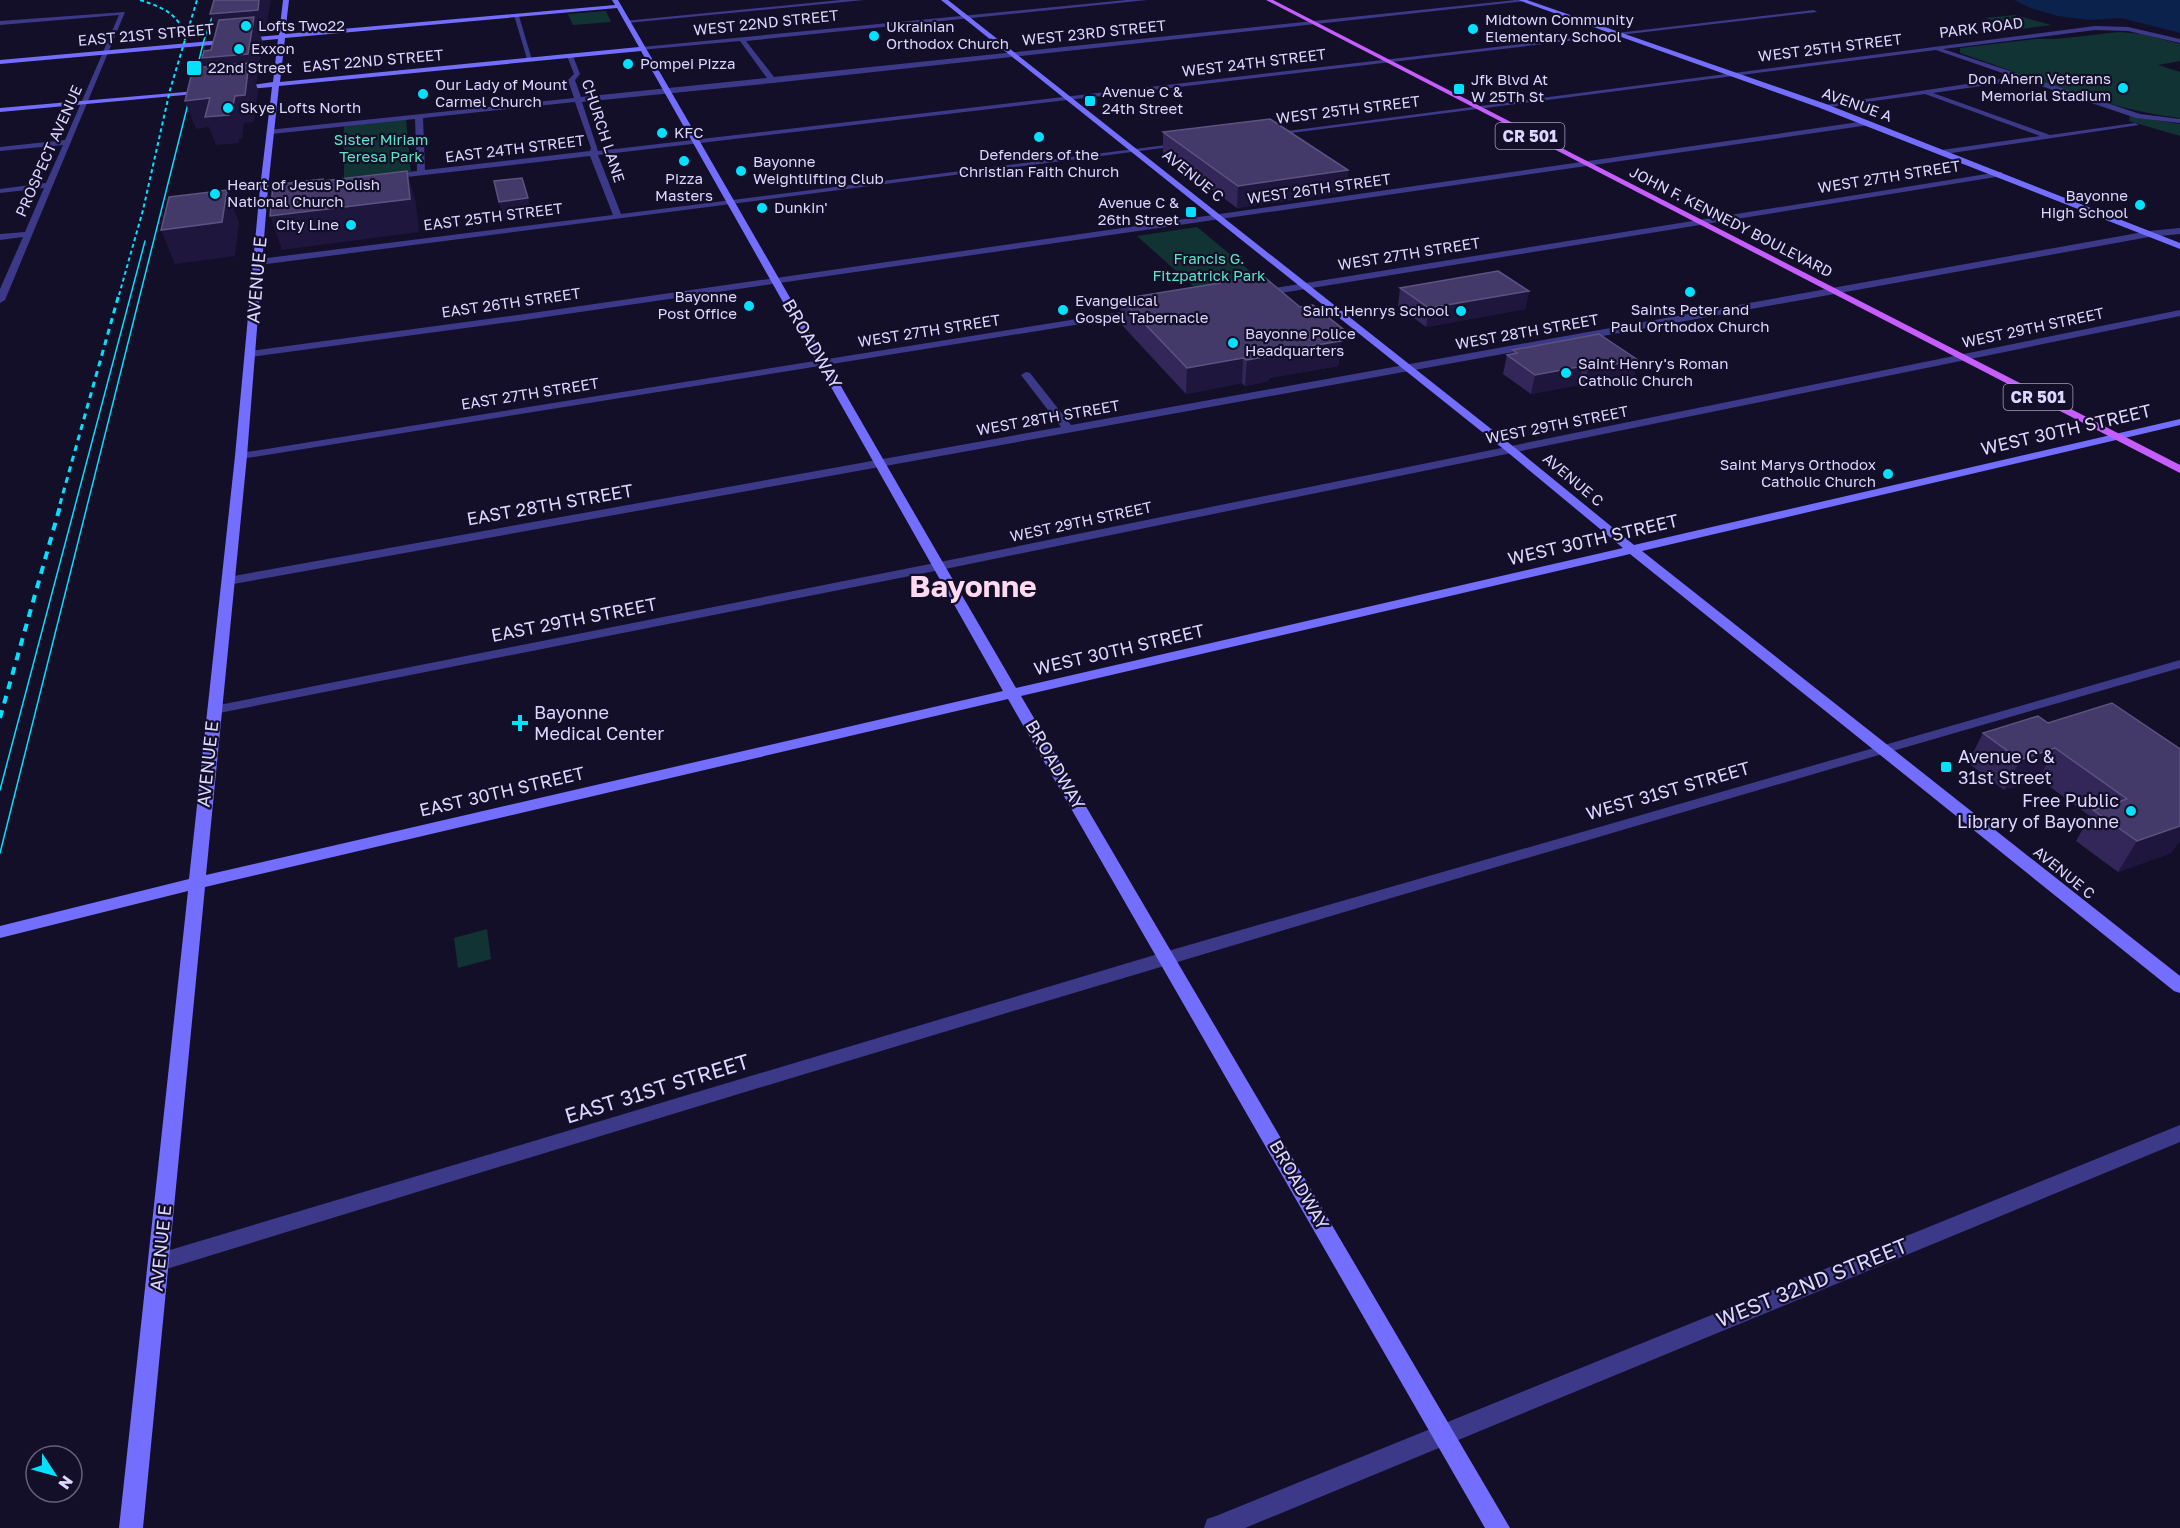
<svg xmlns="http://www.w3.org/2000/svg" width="2180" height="1528" font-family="'Golos Text',sans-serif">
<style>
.green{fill:#123333}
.water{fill:#0b224c}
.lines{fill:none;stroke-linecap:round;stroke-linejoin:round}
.street{fill:#3d3989;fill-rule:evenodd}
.secondary{fill:#746eff;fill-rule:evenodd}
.primary{fill:#c65eff;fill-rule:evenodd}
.tram{stroke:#03e1ff;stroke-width:1.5}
.rail-far2{stroke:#03e1ff;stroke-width:2;stroke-dasharray:4 3;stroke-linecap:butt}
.rail-far1{stroke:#03e1ff;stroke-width:3;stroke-dasharray:6 5;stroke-linecap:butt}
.rail{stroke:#03e1ff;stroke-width:4;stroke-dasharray:8 7;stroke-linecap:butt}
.wall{fill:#322758}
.shaded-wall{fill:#1e163d}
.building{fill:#443a6a;stroke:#5c5381;stroke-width:1.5}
.poi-dot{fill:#03e1ff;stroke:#140f29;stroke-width:2}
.labels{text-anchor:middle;stroke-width:4.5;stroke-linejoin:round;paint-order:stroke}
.far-poi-label{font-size:15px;fill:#dcd7ff;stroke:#140f29;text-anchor:start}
.far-street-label{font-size:15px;fill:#dcd7ff;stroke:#140f29}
.far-park-label{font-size:15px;fill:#5ee4c5;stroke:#140f29}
.shield{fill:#140f29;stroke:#a09bbf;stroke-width:1.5}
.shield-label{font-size:16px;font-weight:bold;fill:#dcd7ff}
.street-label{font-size:18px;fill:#dcd7ff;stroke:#140f29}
.poi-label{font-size:18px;fill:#dcd7ff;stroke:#140f29;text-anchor:start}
.near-street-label{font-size:21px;fill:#dcd7ff;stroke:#140f29}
.town-label{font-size:30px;font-weight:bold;fill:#ffd9f0;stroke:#140f29}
</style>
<rect width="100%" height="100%" fill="#140f29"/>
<!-- green -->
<g class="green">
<polygon points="606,11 611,22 573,25 568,14"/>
<polygon points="2015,15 2051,25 2021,29 1985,18"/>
<path d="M 2119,32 L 2142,34 L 2180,44 L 2180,61 L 2158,65 L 2180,72 L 2180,118 C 2105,109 2032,77 1960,53 L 1960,48 L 2037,39 L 2056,39 Z"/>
<polygon points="2130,116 2180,124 2180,136 2129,121"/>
<polygon points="406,119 411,172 344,179 344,125"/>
<polygon points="1197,227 1267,285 1203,295 1137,236"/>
<polygon points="487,929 491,959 458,968 454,938"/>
</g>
<!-- water -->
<polygon class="water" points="2014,0 2180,0 2180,33 2121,18 2090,20 2058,16 2030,8"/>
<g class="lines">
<!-- street -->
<g class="street">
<polygon points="841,0 864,0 627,23 624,21"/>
<path d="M 1126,0 L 1147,0 L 746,41 L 774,77 L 1516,0 L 1526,1 L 773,83 L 582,102 L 598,151 L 1814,10 L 1817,12 L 598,155 L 621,214 L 1182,143 L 1186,145 L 259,265 L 255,262 L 259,259 L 613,215 L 590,156 L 389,179 L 385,177 L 386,175 L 417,171 L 415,119 L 271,134 L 268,130 L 574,98 L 568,80 L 574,74 L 567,56 L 570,54 L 573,56 L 580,74 L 575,80 L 581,97 L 767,78 L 740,41 L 640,50 L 642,47 ZM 575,102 L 591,148 L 590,151 L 425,170 L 423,118 Z"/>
<polygon points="125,12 5,300 0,303 0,289 23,237 0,240 0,234 25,232 44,188 0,193 0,189 46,183 63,145 0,151 0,147 65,140 119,15 0,25 0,21"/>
<polygon points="514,15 519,16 532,60 527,59"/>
<polygon points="2095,26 2128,27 2180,39 2180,43 2128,31 2095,30 1943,49 2140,114 2180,119 2180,123 2136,118 2023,80 1933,93 2050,135 2135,123 2139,125 1945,154 1941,152 1942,150 2040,136 1925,94 1823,108 1819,106 2014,77 1936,50 1268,136 1264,134"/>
<polygon points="1866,121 1869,125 518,321 250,357 245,354 250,351 518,315"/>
<polygon points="1999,172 2002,172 2002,176 1262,296 1257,293 1262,290"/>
<polygon points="2180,228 2180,234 2149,237 228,585 222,581 228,577 1061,427 1021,375 1026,372 1030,373 1071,425 2149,231"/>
<polygon points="1140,309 1143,310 1143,314 241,459 235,456 241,453"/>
<polygon points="2180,310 2180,316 940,570 214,714 207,710 214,706 940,562"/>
<path d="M 2180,660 L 2180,668 C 1504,862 831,1064 160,1271 L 153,1269 L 150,1262 L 153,1255 L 160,1253 L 1168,951 Z"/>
<polygon points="2180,1125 2180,1142 1245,1528 1204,1528 1207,1519 1216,1516"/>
</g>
<!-- secondary -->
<g class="secondary">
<path d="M 283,0 L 289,0 L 285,34 L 615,5 L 612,0 L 618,0 C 751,229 882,459 1016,688 L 1623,548 L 1506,451 L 941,0 L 948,0 L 1514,447 L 1634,545 L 2180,419 L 2180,425 L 1642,551 L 2180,976 L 2180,993 L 2174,991 L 1630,554 L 1021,696 L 1510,1528 L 1485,1528 L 1008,699 L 205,887 L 143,1528 L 119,1528 L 188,891 L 0,938 L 0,926 L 189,879 L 235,456 L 260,188 L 272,87 L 236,90 L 233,88 L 273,82 L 278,39 L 0,64 L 0,60 L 279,35 ZM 617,8 L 639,47 L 280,82 L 285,38 ZM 641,51 L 1003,691 L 206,875 L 247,456 L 268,188 L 279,86 Z"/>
<polygon points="1518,0 1527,0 1826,104 2180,243 2180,249 1820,108"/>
<polygon points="208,90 206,93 0,112 0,108"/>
</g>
<!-- primary -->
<polygon class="primary" points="1266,0 1273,0 2180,465 2180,473"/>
<!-- tram -->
<g class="tram">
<polyline points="0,790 145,241"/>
<polyline points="0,853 204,40 218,0"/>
</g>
<!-- rail-far2 -->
<g class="rail-far2">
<path d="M 140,0 C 162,7 182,15 185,40"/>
<polyline points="119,295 143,210 170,90 197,0"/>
</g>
<!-- rail-far1 -->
<polyline class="rail-far1" points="60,504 119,294"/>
<!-- rail -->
<polyline class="rail" points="0,718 61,503"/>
</g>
<!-- wall -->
<g class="wall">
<polygon points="1163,132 1348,170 1346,192 1237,208 1163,153"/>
<polygon points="1400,288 1529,291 1525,309 1426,327 1398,306"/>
<polygon points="1121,299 1300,307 1343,329 1338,366 1269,378 1268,381 1245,386 1242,383 1186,394 1120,323"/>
<polygon points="1513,350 1638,360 1633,379 1584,389 1578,385 1531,394 1503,374 1507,355 1512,354"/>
<polygon points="2038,716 2177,844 2171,853 2118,872 2076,841 2090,816 2039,779 2004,790 1968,763 1983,733"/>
</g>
<!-- shaded-wall -->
<g class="shaded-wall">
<polygon points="259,0 271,0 265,34 260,34 263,43 257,81 255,81 258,90 254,122 244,123 242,139 239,139 239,143 216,145 209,127 196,129 185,101 212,86 202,58 251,35 219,38 210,14"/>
<polygon points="1348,170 1346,192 1237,208 1238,186"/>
<polygon points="407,171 416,203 419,232 282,250 270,216 323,181 323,179 333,209"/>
<polygon points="227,190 239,223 235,256 175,264 161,230"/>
<polygon points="528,198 532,215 503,218 499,202"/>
<polygon points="1529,291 1525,309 1426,327 1429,308"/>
<polygon points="1343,329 1338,366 1269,378 1268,381 1245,386 1247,360 1332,332"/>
<polygon points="1243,358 1242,383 1186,394 1187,368"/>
<polygon points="1638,360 1633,379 1584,389 1588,369"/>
<polygon points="1583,366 1578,385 1531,394 1535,375"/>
<polygon points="2055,748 2039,779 2004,790 2020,760"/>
<polygon points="2180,822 2180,842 2177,844 2171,853 2118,872 2137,841"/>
</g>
<!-- building -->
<g class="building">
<polygon points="214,0 259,0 258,10 210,14"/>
<polygon points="254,17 248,54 202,58 204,51 211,50 219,20"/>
<polygon points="249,63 245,95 235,96 232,110 230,111 229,115 205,117 210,98 185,101 193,68"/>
<polygon points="1270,119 1348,170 1238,186 1163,132"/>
<polygon points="407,171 410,199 270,216 273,185 323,179 323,181"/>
<polygon points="522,178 528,198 499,202 494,181"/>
<polygon points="227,190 222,222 161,230 169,197"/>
<polygon points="1498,271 1529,291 1429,308 1400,288"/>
<polygon points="1263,276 1300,307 1313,305 1343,329 1332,332 1341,341 1269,353 1270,356 1247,360 1243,358 1187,368 1121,299"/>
<polygon points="1599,334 1638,360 1588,369 1583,366 1535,375 1507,355 1517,353 1513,350"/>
<polygon points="2112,703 2180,749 2180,826 2137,841 2093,810 2127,799 2055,748 2020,760 1983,733 2038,716 2048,723"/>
</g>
<!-- markers -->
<g class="poi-dot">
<circle cx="246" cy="26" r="6"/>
<circle cx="1473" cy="29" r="6"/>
<circle cx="874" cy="36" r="6"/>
<circle cx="239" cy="49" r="6"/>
<circle cx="628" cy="64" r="6"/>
<rect x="186" y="60" width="16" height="16" rx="3"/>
<circle cx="2123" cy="88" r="6"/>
<rect x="1453" y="83" width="12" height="12" rx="3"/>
<circle cx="423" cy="94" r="6"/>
<rect x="1084" y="95" width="12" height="12" rx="3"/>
<circle cx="228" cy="108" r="6"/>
<circle cx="662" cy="133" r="6"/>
<circle cx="1039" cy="137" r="6"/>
<circle cx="684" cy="161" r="6"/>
<circle cx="741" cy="171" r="6"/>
<circle cx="215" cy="194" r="6"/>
<circle cx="2140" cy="205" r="6"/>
<circle cx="762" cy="208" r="6"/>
<rect x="1185" y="206" width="12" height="12" rx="3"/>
<circle cx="351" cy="225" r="6"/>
<circle cx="1690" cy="292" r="6"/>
<circle cx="749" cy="306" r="6"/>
<circle cx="1063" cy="310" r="6"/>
<circle cx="1461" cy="311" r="6"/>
<circle cx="1233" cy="343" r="6"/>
<circle cx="1566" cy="373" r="6"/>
<circle cx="1888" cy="474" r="6"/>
<path d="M517 714h6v6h6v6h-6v6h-6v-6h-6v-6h6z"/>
<rect x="1940" y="761" width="12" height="12" rx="3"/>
<circle cx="2131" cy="811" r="6"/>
</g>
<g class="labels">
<!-- far-poi labels -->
<g class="far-poi-label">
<text x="1485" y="25">Midtown Community<tspan x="1485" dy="17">Elementary School</tspan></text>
<text x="258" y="31">Lofts Two22</text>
<text x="886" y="32">Ukrainian<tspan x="886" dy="17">Orthodox Church</tspan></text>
<text x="251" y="54">Exxon</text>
<text x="640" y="69">Pompei Pizza</text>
<text x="208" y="73">22nd Street</text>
<text x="2111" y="84" text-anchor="end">Don Ahern Veterans<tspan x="2111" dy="17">Memorial Stadium</tspan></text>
<text x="1471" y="85">Jfk Blvd At<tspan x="1471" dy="17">W 25Th St</tspan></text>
<text x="435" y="90">Our Lady of Mount<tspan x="435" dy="17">Carmel Church</tspan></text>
<text x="1102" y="97">Avenue C &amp;<tspan x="1102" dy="17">24th Street</tspan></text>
<text x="240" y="113">Skye Lofts North</text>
<text x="674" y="138">KFC</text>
<text x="1039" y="160" text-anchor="middle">Defenders of the<tspan x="1039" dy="17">Christian Faith Church</tspan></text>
<text x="753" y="167">Bayonne<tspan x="753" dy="17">Weightlifting Club</tspan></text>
<text x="684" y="184" text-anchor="middle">Pizza<tspan x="684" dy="17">Masters</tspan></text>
<text x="227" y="190">Heart of Jesus Polish<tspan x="227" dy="17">National Church</tspan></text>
<text x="2128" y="201" text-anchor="end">Bayonne<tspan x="2128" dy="17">High School</tspan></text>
<text x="1179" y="208" text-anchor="end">Avenue C &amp;<tspan x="1179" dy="17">26th Street</tspan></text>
<text x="774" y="213">Dunkin'</text>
<text x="339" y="230" text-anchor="end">City Line</text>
<text x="737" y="302" text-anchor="end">Bayonne<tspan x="737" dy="17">Post Office</tspan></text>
<text x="1075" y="306">Evangelical<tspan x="1075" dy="17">Gospel Tabernacle</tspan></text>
<text x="1690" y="315" text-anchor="middle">Saints Peter and<tspan x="1690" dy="17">Paul Orthodox Church</tspan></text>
<text x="1449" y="316" text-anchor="end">Saint Henrys School</text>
<text x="1245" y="339">Bayonne Police<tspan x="1245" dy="17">Headquarters</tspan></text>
<text x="1578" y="369">Saint Henry's Roman<tspan x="1578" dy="17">Catholic Church</tspan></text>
<text x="1876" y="470" text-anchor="end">Saint Marys Orthodox<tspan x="1876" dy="17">Catholic Church</tspan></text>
</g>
<!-- far-street labels -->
<g class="far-street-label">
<text transform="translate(766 23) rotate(-6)" y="5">WEST 22ND STREET</text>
<text transform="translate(1981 28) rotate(-7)" y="5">PARK ROAD</text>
<text transform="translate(1094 33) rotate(-6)" y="5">WEST 23RD STREET</text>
<text transform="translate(146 35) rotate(-5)" y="5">EAST 21ST STREET</text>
<text transform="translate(1830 48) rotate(-7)" y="5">WEST 25TH STREET</text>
<text transform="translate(373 61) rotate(-5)" y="5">EAST 22ND STREET</text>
<text transform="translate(1254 63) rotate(-7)" y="5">WEST 24TH STREET</text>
<text transform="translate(1857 105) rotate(20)" y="5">AVENUE A</text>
<text transform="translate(1348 110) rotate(-7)" y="5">WEST 25TH STREET</text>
<text transform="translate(603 131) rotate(72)" y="5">CHURCH LANE</text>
<text transform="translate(515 149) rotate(-7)" y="5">EAST 24TH STREET</text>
<text transform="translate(49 151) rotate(-66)" y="5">PROSPECT AVENUE</text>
<text transform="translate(1193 176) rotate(39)" y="5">AVENUE C</text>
<text transform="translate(1889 177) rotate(-9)" y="5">WEST 27TH STREET</text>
<text transform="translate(1319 189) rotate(-8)" y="5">WEST 26TH STREET</text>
<text transform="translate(493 217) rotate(-7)" y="5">EAST 25TH STREET</text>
<text transform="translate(1731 222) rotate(27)" y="5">JOHN F. KENNEDY BOULEVARD</text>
<text transform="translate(1409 254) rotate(-9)" y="5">WEST 27TH STREET</text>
<text transform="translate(511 303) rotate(-8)" y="5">EAST 26TH STREET</text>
<text transform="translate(2033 328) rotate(-12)" y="5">WEST 29TH STREET</text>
<text transform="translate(929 331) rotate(-9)" y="5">WEST 27TH STREET</text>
<text transform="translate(1527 332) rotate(-10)" y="5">WEST 28TH STREET</text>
<text transform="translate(530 394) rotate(-9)" y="5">EAST 27TH STREET</text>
<text transform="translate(1048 418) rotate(-10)" y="5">WEST 28TH STREET</text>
<text transform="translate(1557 425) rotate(-11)" y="5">WEST 29TH STREET</text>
<text transform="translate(1573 480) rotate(40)" y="5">AVENUE C</text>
<text transform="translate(1081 522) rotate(-12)" y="5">WEST 29TH STREET</text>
<text transform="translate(2064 873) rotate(39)" y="5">AVENUE C</text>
</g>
<!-- far-park labels -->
<g class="far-park-label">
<text x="381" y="145">Sister Miriam<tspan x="381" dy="17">Teresa Park</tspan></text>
<text x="1209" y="264">Francis G.<tspan x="1209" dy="17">Fitzpatrick Park</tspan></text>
</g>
<!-- shield labels -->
<g class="shield">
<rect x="1495.5" y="123" width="69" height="26" rx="4.5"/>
<rect x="2003.5" y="384" width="69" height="26" rx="4.5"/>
</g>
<g class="shield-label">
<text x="1530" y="142">CR 501</text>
<text x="2038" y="403">CR 501</text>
</g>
<!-- street labels -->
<g class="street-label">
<text transform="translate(257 280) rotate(-85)" y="6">AVENUE E</text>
<text transform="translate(812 344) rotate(60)" y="6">BROADWAY</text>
<text transform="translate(2066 430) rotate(-13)" y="6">WEST 30TH STREET</text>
<text transform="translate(550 505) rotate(-10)" y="6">EAST 28TH STREET</text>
<text transform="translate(1593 540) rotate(-13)" y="6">WEST 30TH STREET</text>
<text transform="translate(574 620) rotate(-11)" y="6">EAST 29TH STREET</text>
<text transform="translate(1119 650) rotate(-13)" y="6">WEST 30TH STREET</text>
<text transform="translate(208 764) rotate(-84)" y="6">AVENUE E</text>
<text transform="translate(1055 765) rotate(60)" y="6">BROADWAY</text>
<text transform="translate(1668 791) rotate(-16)" y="6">WEST 31ST STREET</text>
<text transform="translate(502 792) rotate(-13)" y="6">EAST 30TH STREET</text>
<text transform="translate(1299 1185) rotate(60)" y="6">BROADWAY</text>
<text transform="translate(161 1248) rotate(-84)" y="6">AVENUE E</text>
</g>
<!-- poi labels -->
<g class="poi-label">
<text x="534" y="719">Bayonne<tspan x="534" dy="21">Medical Center</tspan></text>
<text x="1958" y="763">Avenue C &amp;<tspan x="1958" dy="21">31st Street</tspan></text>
<text x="2119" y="807" text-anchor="end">Free Public<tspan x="2119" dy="21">Library of Bayonne</tspan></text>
</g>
<!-- near-street labels -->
<g class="near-street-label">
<text transform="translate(657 1089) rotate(-17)" y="7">EAST 31ST STREET</text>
<text transform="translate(1812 1283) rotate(-22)" y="7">WEST 32ND STREET</text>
</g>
<!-- town labels -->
<g class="town-label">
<text x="973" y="597">Bayonne</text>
</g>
</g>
<!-- north arrow -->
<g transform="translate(54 1474) rotate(126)"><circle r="28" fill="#140f29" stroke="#645f7f" stroke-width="1.5"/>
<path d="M0-4.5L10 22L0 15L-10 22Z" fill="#03e1ff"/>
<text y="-9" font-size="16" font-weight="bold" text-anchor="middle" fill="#dcd7ff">N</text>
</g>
</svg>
